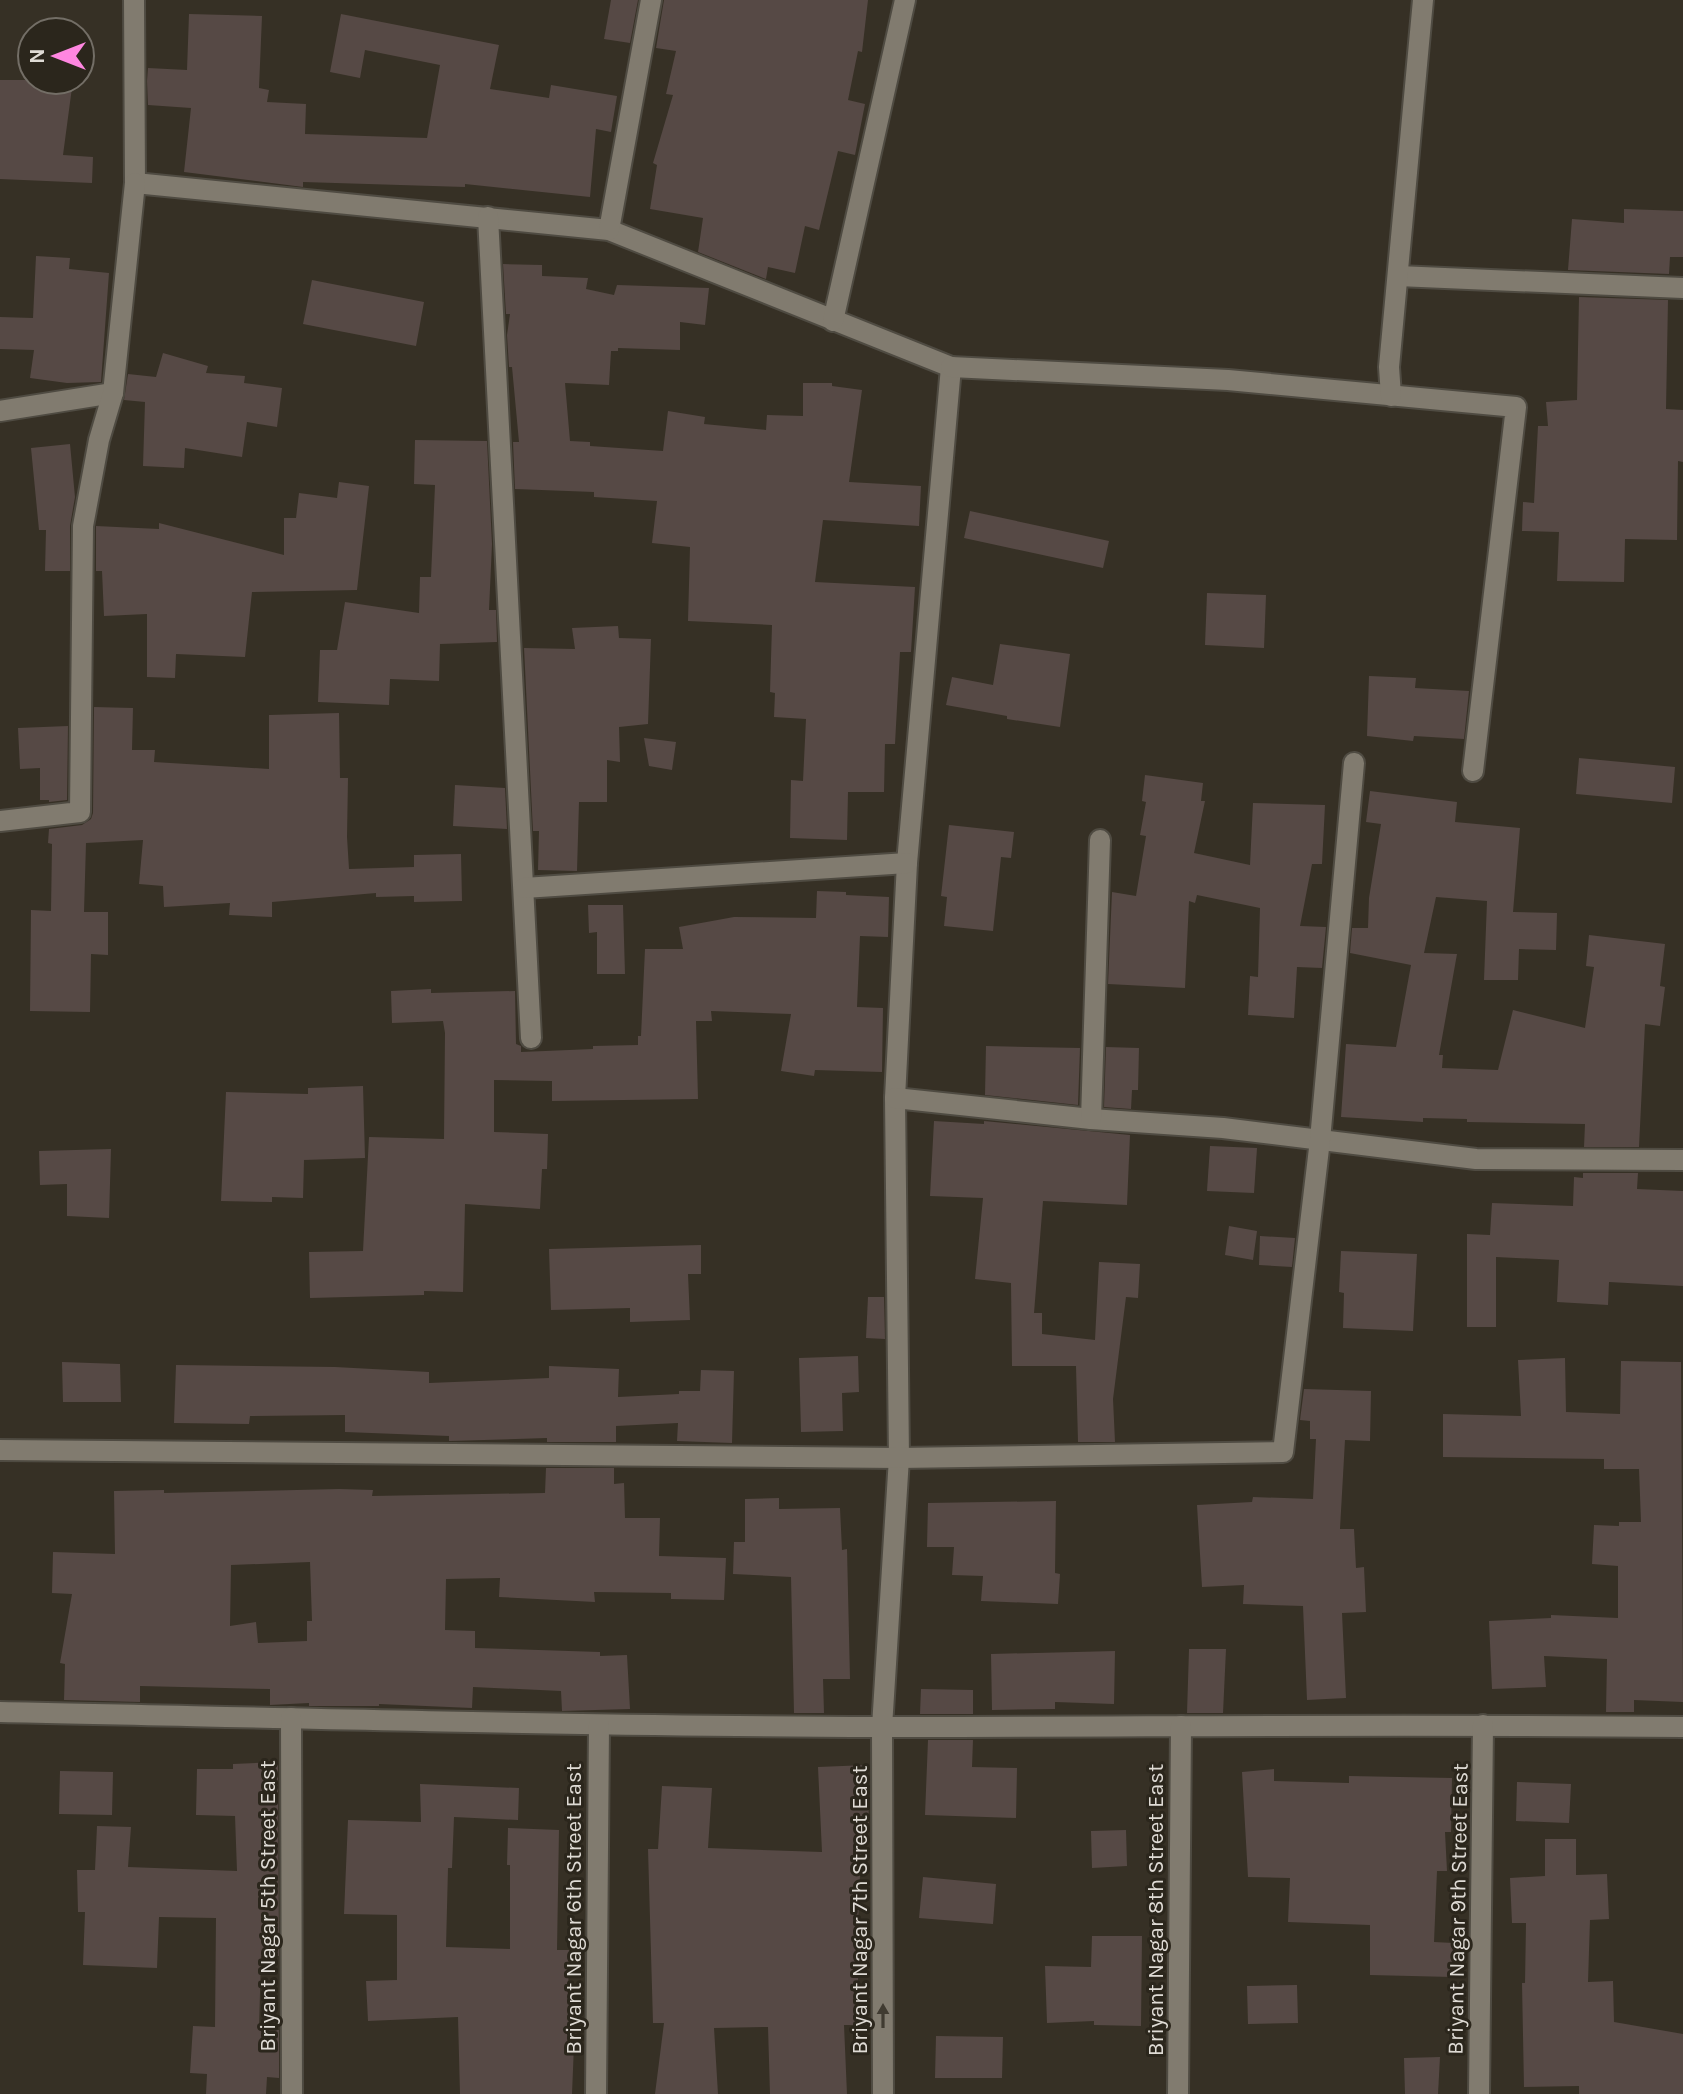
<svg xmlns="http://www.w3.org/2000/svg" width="1683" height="2094" font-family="Karla,sans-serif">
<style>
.building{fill:#564945;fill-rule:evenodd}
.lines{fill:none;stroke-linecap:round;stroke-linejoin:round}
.minor-casing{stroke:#4f4b42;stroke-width:24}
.minor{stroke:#817b6f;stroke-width:20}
.oneway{fill:#403b31}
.labels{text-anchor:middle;stroke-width:6;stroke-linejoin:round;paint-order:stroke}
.street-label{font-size:22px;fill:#dfdbd5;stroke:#2b261c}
</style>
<rect width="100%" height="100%" fill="#363025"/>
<!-- building -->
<g class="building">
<polygon points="611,0 638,0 630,43 604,39"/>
<polygon points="664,0 868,0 862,52 858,51 848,100 865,104 855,155 838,151 819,230 805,226 795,273 768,267 766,279 698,252 703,218 650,209 657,165 653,163 673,95 666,94 676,51 656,48"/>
<polygon points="189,14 262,16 259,88 269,90 267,102 306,104 305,134 427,138 440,65 365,50 360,78 330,72 341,14 499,45 490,89 549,98 551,85 617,96 611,132 596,129 590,197 465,184 465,187 303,182 303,187 184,172 191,108 148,105 147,81 148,68 187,70"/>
<polygon points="0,80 73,80 63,155 93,157 92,183 0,179"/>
<polygon points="1624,209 1683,211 1683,257 1670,257 1669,274 1568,270 1572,219 1624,223"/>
<polygon points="36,256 70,258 69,269 109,273 101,382 67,383 30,378 34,350 0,349 0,317 33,318"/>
<polygon points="503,264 542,265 542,276 588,278 586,289 614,295 617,285 709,288 705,325 680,322 680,350 618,348 618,351 611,351 609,385 565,383 570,441 590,442 590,446 663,451 668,411 705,417 704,424 766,430 767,415 803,416 803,383 832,383 832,386 862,390 849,482 921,486 919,526 823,520 815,582 915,587 911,652 900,652 895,744 885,744 884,792 848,792 847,840 790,838 791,780 803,781 806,719 774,717 775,693 770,692 772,625 688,621 690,547 652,543 657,501 594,497 594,492 515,489 513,442 519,442 512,367 509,367 507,335 510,314 506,314"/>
<polygon points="312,280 424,302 416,346 303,324"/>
<polygon points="1579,297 1668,300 1666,409 1683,410 1683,462 1678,461 1677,540 1625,539 1624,582 1557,581 1559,532 1522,531 1523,502 1534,503 1538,426 1548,426 1546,402 1577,400"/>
<polygon points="163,353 208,366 206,373 245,376 244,383 282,388 277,427 247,422 242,457 185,448 184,468 143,466 145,402 124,400 128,374 156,377"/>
<polygon points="415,440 487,441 492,544 489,610 496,610 497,642 440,644 439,681 390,679 389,705 318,702 320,650 337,650 345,602 419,613 420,577 431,577 435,485 414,484"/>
<polygon points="70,444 75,497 70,526 70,571 45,571 46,530 39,530 31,448"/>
<polygon points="339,482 369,486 357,590 252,592 245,657 176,654 175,678 147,677 147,614 104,616 102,571 96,571 96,526 159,529 159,523 284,555 284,518 296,518 299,493 337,498"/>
<polygon points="970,511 1109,541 1103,568 964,538"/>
<polygon points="1207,593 1266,595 1264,648 1205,645"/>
<polygon points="618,626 619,638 651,639 648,724 619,727 620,762 607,760 607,802 579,802 577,871 538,870 539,831 533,831 524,648 575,649 572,628"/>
<polygon points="1000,644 1070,654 1060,727 1007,719 1007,716 946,705 952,677 993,685"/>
<polygon points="1369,676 1416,678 1415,688 1469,691 1464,739 1414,736 1413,741 1367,736"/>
<polygon points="94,707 133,708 132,750 155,750 154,762 269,769 269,715 339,713 340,778 348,778 347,837 349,869 414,867 414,855 461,854 462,901 414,902 414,896 376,897 376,893 272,902 272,917 229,915 230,903 164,907 163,886 139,884 143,840 86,843 84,912 108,912 108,955 91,954 90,1012 30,1011 31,910 51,911 52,844 48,843 49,829 82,825 91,819 93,813"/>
<polygon points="68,726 67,800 49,802 49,800 40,800 40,768 20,769 18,728"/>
<polygon points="644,738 676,742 672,770 649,766"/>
<polygon points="1579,758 1675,767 1672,803 1576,794"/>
<polygon points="1145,775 1203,783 1201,801 1205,801 1194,853 1250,865 1253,803 1325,805 1322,864 1312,864 1300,926 1326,927 1322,968 1297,967 1294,1018 1248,1015 1250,976 1258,977 1260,908 1197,895 1195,903 1189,901 1185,988 1108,984 1112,892 1136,896 1146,836 1140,835 1146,802 1142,801"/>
<polygon points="455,785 505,788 507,829 453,826"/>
<polygon points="1370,791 1457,802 1455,822 1520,828 1513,912 1557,913 1556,950 1519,949 1518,980 1484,980 1487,901 1436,897 1424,953 1457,954 1439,1055 1443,1055 1442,1068 1498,1070 1513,1010 1585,1028 1594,967 1586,966 1589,935 1665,944 1660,986 1665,987 1660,1026 1645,1024 1639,1147 1584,1147 1585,1124 1467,1122 1467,1119 1423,1118 1423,1122 1341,1117 1346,1044 1396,1047 1411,965 1350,953 1352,928 1368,928 1369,898 1381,824 1366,822"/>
<polygon points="949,825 1014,832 1011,858 1001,857 993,931 944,926 947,897 941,896"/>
<polygon points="817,891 846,892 846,895 889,897 888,937 860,936 857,1007 883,1008 882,1072 815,1070 814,1076 781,1071 791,1014 711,1011 712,1021 696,1021 698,1099 552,1101 552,1081 494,1080 494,1132 548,1134 547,1169 542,1169 540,1209 465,1204 463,1292 424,1291 424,1295 310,1298 309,1252 363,1251 369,1137 444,1139 445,1033 443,1021 392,1023 391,991 431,989 431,993 515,991 516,1044 521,1046 521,1052 593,1049 593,1046 638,1045 638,1036 641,1036 645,949 683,949 679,927 734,917 816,918"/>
<polygon points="588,905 623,905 625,974 597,974 597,932 589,933"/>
<polygon points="986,1046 1080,1048 1078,1105 985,1095"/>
<polygon points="1106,1047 1139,1048 1138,1090 1132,1090 1131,1109 1104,1107"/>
<polygon points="363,1086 365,1158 304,1160 303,1198 272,1197 272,1202 221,1201 226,1092 308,1094 308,1088"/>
<polygon points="934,1121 984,1124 984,1121 1130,1135 1127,1205 1043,1201 1034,1313 1042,1313 1042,1334 1095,1340 1099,1262 1140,1264 1138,1298 1126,1297 1113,1399 1115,1442 1078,1442 1076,1366 1012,1366 1011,1283 975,1279 983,1198 930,1196"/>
<polygon points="1210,1146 1257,1148 1254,1193 1207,1191"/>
<polygon points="111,1149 109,1218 67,1216 67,1184 40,1185 39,1151"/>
<polygon points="1583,1173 1638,1173 1637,1189 1683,1191 1683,1286 1609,1282 1608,1305 1557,1302 1559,1260 1496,1257 1496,1327 1467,1327 1467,1234 1490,1235 1492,1203 1573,1206 1574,1177 1583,1178"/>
<polygon points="1229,1226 1257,1231 1253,1260 1225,1255"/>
<polygon points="1260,1236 1295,1238 1292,1267 1259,1265"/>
<polygon points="701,1245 701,1274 688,1274 690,1320 630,1322 630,1308 551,1310 549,1249"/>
<polygon points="1341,1251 1417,1254 1413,1331 1343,1328 1344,1293 1339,1292"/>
<polygon points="868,1297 884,1297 885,1339 866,1338"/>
<polygon points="858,1356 859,1392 842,1393 843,1431 801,1432 799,1358"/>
<polygon points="1565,1358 1566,1412 1620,1414 1621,1361 1681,1362 1683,1702 1634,1700 1634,1712 1606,1712 1607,1659 1544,1656 1546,1687 1492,1689 1489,1621 1551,1618 1551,1615 1618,1618 1618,1566 1592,1564 1594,1525 1619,1526 1619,1522 1641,1522 1639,1469 1604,1469 1604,1459 1443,1457 1443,1414 1521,1416 1518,1360"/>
<polygon points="62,1362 120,1364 121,1402 63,1402"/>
<polygon points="176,1365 335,1367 429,1372 429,1383 549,1378 549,1366 619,1369 618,1397 679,1394 679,1391 700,1391 701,1370 734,1371 732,1443 677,1441 678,1423 616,1426 616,1442 547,1442 547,1438 449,1441 449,1436 345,1432 345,1415 250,1416 249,1424 174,1423"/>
<polygon points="1304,1389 1371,1391 1370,1441 1345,1440 1340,1529 1354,1529 1356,1568 1364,1567 1366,1612 1342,1613 1346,1698 1307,1700 1303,1606 1243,1604 1244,1585 1202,1587 1197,1505 1252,1502 1253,1497 1313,1499 1316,1439 1310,1439 1310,1421 1300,1420"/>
<path d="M 546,1468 L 614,1468 L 614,1484 L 624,1483 L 625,1518 L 660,1518 L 659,1556 L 726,1558 L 724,1600 L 671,1599 L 671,1593 L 594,1592 L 595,1602 L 499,1597 L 500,1578 L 446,1579 L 445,1630 L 475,1631 L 475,1648 L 600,1652 L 600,1656 L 627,1655 L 630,1709 L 562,1711 L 561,1691 L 473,1687 L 472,1708 L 379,1704 L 379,1706 L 309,1706 L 309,1703 L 270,1705 L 270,1689 L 140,1686 L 140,1702 L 64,1700 L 65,1664 L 60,1663 L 72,1594 L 52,1593 L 53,1552 L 115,1554 L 114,1491 L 164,1490 L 164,1493 L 339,1489 L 373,1490 L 372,1496 L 545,1493 ZM 310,1562 L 312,1621 L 307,1621 L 307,1641 L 258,1643 L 256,1622 L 230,1626 L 231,1565 Z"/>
<polygon points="779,1498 779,1509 840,1508 842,1550 847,1549 850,1679 823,1679 824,1713 794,1713 791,1577 733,1574 734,1542 745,1542 745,1499"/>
<polygon points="1056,1501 1055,1573 1060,1574 1058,1604 981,1601 983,1576 952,1575 954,1547 927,1547 928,1503"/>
<polygon points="1189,1649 1226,1649 1223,1713 1187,1713"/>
<polygon points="1115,1651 1114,1704 1055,1702 1055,1709 992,1710 991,1654"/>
<polygon points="921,1689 973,1690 973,1714 920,1714"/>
<polygon points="928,1740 973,1740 972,1767 1017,1768 1016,1818 925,1815"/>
<polygon points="278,1762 279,1956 261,1956 259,2029 279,2030 279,2078 267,2077 266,2094 206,2094 207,2074 190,2073 193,2026 215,2027 216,1918 159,1917 157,1968 83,1965 85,1912 78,1912 77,1870 95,1870 97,1826 131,1827 128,1867 237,1871 235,1816 196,1815 197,1769 233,1769 233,1764"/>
<polygon points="867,1765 869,1823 862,1823 856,1977 858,1977 859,2025 844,2025 847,2094 770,2094 768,2027 714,2028 718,2094 655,2094 664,2023 653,2023 648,1849 658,1849 662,1786 712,1788 708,1848 822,1852 818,1767"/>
<polygon points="1274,1769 1274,1781 1349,1783 1349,1776 1452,1778 1451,1832 1445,1832 1447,1871 1437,1871 1434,1942 1453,1943 1452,1977 1370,1975 1370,1925 1288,1922 1290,1878 1248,1877 1242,1772"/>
<polygon points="60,1771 113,1772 112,1815 59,1814"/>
<polygon points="1517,1782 1571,1784 1569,1823 1516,1821"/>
<polygon points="420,1784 519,1788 518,1820 454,1817 452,1868 448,1868 446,1947 510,1949 510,1865 507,1865 508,1828 559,1830 557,1950 569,1950 568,1998 576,1998 577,2045 574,2045 572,2094 460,2094 458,2017 368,2021 366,1981 397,1980 397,1915 344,1914 348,1820 421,1822"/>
<polygon points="1126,1830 1127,1866 1092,1868 1091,1831"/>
<polygon points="1545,1839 1576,1839 1576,1875 1607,1874 1609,1919 1590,1920 1588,1982 1613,1981 1614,2022 1683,2034 1683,2094 1579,2094 1579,2086 1524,2087 1522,1983 1525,1983 1526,1923 1512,1923 1510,1878 1545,1876"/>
<polygon points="923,1877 996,1884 993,1924 919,1918"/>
<polygon points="1092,1936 1142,1936 1141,2026 1094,2025 1094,2021 1047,2023 1045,1966 1091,1967"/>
<polygon points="1297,1985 1298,2023 1248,2024 1247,1986"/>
<polygon points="936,2036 1003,2037 1002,2078 935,2078"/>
<polygon points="1440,2057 1438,2094 1405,2094 1404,2058"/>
</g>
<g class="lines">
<!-- minor casing -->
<g class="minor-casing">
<g id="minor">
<polyline points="134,0 135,183 609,230 951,367 907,863 895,1098 899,1458 882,1727 883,2094"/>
<polyline points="488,217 531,1038"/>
<polyline points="609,230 651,0"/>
<polyline points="1398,276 1683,288"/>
<polyline points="833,321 905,0"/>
<polyline points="951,367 1228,380 1516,407 1473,771"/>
<polyline points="1391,396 1389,367 1423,0"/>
<polyline points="0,411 113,393"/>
<polyline points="0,821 80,812 83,526 99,440 113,393 135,183"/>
<polyline points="524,888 907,863"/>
<polyline points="895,1098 1091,1119 1223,1128 1476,1159 1683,1160"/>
<polyline points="1091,1119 1100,840"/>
<polyline points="0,1450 899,1458 1283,1452 1320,1140 1354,763"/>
<path d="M 0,1712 C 293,1718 586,1726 880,1727 C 1147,1727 1415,1724 1683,1727"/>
<polyline points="291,1718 292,2094"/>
<polyline points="596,2094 599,1725"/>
<polyline points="1178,2094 1181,1726"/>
<polyline points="1479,2094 1483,1725"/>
</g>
</g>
<!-- minor -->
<use href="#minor" class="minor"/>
</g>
<!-- one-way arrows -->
<defs><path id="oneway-solid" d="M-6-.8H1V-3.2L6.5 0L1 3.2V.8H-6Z" transform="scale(2)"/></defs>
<use class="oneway" href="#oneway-solid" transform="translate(883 2016) rotate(-90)"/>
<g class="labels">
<!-- street labels -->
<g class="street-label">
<text transform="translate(267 1906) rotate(-90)" y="8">Briyant Nagar 5th Street East</text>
<text transform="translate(573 1909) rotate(-90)" y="8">Briyant Nagar 6th Street East</text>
<text transform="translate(1457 1909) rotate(-89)" y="8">Briyant Nagar 9th Street East</text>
<text transform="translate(859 1910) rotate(-90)" y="8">Briyant Nagar 7th Street East</text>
<text transform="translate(1155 1910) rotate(-90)" y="8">Briyant Nagar 8th Street East</text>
</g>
</g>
<!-- north arrow -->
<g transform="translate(56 56) rotate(270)"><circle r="38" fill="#2b261c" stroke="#736e66" stroke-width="2"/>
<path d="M0-6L14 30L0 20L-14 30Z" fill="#fe86e0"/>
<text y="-12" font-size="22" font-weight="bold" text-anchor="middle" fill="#dfdbd5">N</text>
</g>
</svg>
